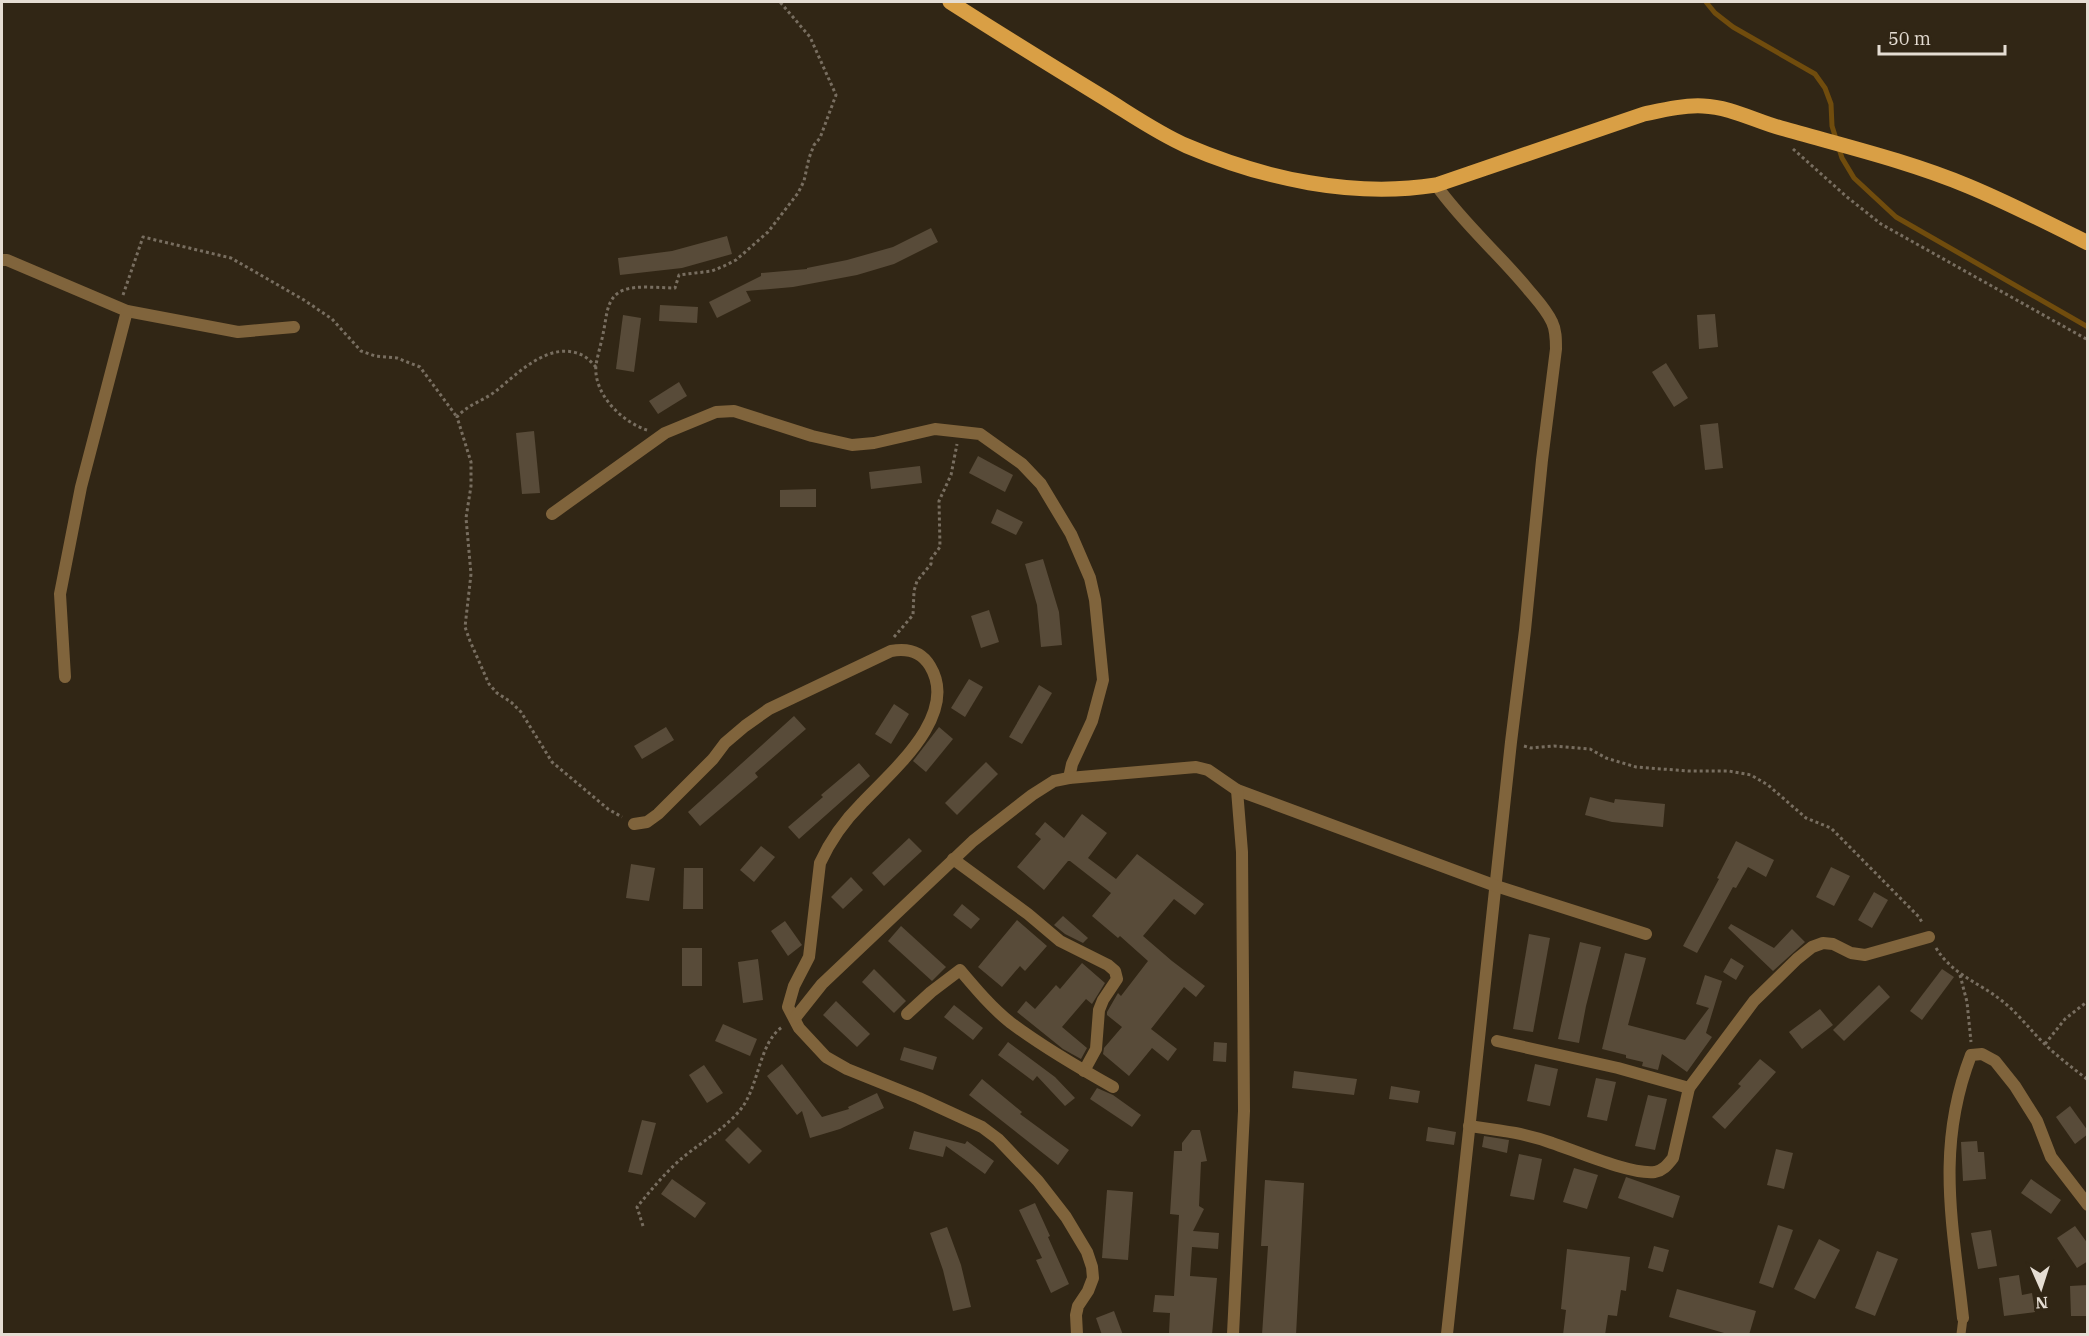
<svg xmlns="http://www.w3.org/2000/svg" width="2089" height="1336" font-family="'IBM Plex Serif',serif">
<style>
.lines{fill:none;stroke-linecap:round;stroke-linejoin:round}
.stream{stroke:#704c0d;stroke-width:5}
.building{fill:#584b39}
.path{stroke:#786e60;stroke-width:3;stroke-dasharray:3 3;stroke-linecap:butt}
.service{stroke:#80643c;stroke-width:9}
.minor{stroke:#80643c;stroke-width:12}
.primary{stroke:#d99f45;stroke-width:15}
</style>
<rect width="100%" height="100%" fill="#312615"/>
<g class="lines">
<!-- stream -->
<polyline class="stream" points="1706,2 1715,13 1733,27 1815,74 1825,88 1831,104 1832,126 1842,158 1854,178 1896,217 2088,327"/>
</g>
<!-- building -->
<g class="building">
<polygon points="931,228 938,242 894,264 857,275 793,287 746,291 751,301 717,318 709,302 761,276 761,273 807,269 807,268 847,260 893,247"/>
<polygon points="727,236 732,254 682,268 620,275 618,258 672,251"/>
<polygon points="660,305 698,307 697,323 659,321"/>
<polygon points="1715,314 1718,347 1699,349 1697,315"/>
<polygon points="623,315 641,318 634,372 616,369"/>
<polygon points="1666,363 1688,398 1674,407 1652,372"/>
<polygon points="679,382 687,396 658,414 649,401"/>
<polygon points="1718,423 1723,468 1705,470 1700,425"/>
<polygon points="534,431 540,493 522,494 516,433"/>
<polygon points="978,456 1013,475 1005,492 969,473"/>
<polygon points="920,466 922,483 871,489 869,472"/>
<polygon points="816,489 816,507 780,507 780,490"/>
<polygon points="997,509 1023,522 1016,535 991,523"/>
<polygon points="1043,559 1059,612 1062,645 1041,647 1037,605 1025,564"/>
<polygon points="989,610 999,642 981,648 971,616"/>
<polygon points="969,679 983,687 965,717 951,708"/>
<polygon points="1039,685 1052,693 1022,744 1009,737"/>
<polygon points="894,704 909,714 891,744 875,734"/>
<polygon points="794,716 806,729 755,773 758,777 700,826 688,812"/>
<polygon points="666,727 674,740 642,759 634,746"/>
<polygon points="939,727 953,739 926,772 913,761"/>
<polygon points="986,762 998,774 957,815 945,803"/>
<polygon points="859,763 870,776 799,839 788,827 823,797 821,795"/>
<polygon points="1590,797 1614,803 1615,799 1665,804 1663,827 1612,822 1585,815"/>
<polygon points="1082,814 1107,833 1088,858 1116,879 1137,854 1204,904 1195,915 1174,899 1143,936 1172,961 1205,986 1196,997 1184,987 1151,1029 1177,1049 1168,1061 1152,1048 1129,1076 1103,1054 1104,1048 1122,1027 1107,1015 1107,1012 1118,993 1121,996 1148,961 1120,936 1118,938 1092,916 1111,893 1070,861 1068,861 1044,890 1017,867 1041,839 1035,834 1045,822 1064,838"/>
<polygon points="909,838 922,851 884,886 872,873"/>
<polygon points="1736,841 1774,860 1766,877 1748,867 1736,888 1733,887 1697,953 1683,946 1719,879 1717,878"/>
<polygon points="761,846 775,857 754,882 740,870"/>
<polygon points="631,864 655,868 649,901 626,898"/>
<polygon points="1831,867 1850,876 1834,906 1816,897"/>
<polygon points="684,868 703,868 703,909 683,909"/>
<polygon points="851,877 863,890 843,909 831,897"/>
<polygon points="1874,892 1888,900 1872,928 1858,920"/>
<polygon points="962,904 980,919 971,929 953,915"/>
<polygon points="1063,916 1088,938 1083,943 1065,934 1054,925"/>
<polygon points="1017,920 1047,946 1025,971 1020,966 1002,987 978,967"/>
<polygon points="785,921 802,945 788,956 771,931"/>
<polygon points="1731,924 1774,948 1792,929 1805,942 1773,971 1728,928"/>
<polygon points="901,926 946,967 932,981 888,941"/>
<polygon points="1529,934 1550,938 1533,1032 1513,1029"/>
<polygon points="1580,942 1601,947 1586,1006 1579,1043 1558,1039"/>
<rect x="682" y="948" width="20" height="38"/>
<polygon points="1625,953 1646,958 1628,1025 1685,1040 1709,1008 1696,1004 1705,975 1722,981 1706,1033 1712,1037 1687,1072 1662,1054 1658,1070 1642,1066 1643,1062 1626,1058 1626,1055 1602,1049"/>
<polygon points="1731,958 1744,966 1736,980 1723,972"/>
<polygon points="758,959 763,1000 743,1003 738,962"/>
<polygon points="1082,963 1105,983 1092,1004 1086,999 1062,1027 1087,1048 1081,1059 1063,1049 1017,1012 1026,1001 1035,1009 1056,985 1060,989"/>
<polygon points="874,969 906,1001 894,1013 862,982"/>
<polygon points="1942,969 1954,977 1922,1020 1910,1011"/>
<polygon points="1879,985 1890,997 1844,1041 1833,1030"/>
<polygon points="836,1001 870,1034 857,1047 823,1015"/>
<polygon points="954,1005 983,1028 973,1040 944,1017"/>
<polygon points="1820,1009 1833,1025 1802,1049 1789,1032"/>
<polygon points="723,1024 757,1039 750,1056 715,1041"/>
<polygon points="1008,1042 1055,1077 1075,1098 1065,1106 1037,1076 1033,1081 998,1055"/>
<polygon points="1214,1042 1227,1043 1226,1062 1213,1061"/>
<polygon points="904,1047 937,1057 933,1070 900,1060"/>
<polygon points="1760,1059 1776,1072 1725,1129 1712,1117 1741,1086 1738,1084"/>
<polygon points="782,1064 822,1117 849,1109 848,1107 877,1093 884,1108 840,1129 810,1138 802,1111 797,1115 767,1076"/>
<polygon points="1535,1064 1558,1069 1550,1106 1527,1101"/>
<polygon points="704,1065 723,1093 707,1103 689,1075"/>
<polygon points="1294,1071 1357,1079 1354,1095 1292,1088"/>
<polygon points="1596,1078 1616,1082 1607,1121 1587,1117"/>
<polygon points="982,1079 1022,1112 1020,1114 1069,1150 1058,1165 969,1095"/>
<polygon points="1391,1086 1420,1091 1418,1103 1389,1099"/>
<polygon points="1097,1088 1113,1095 1141,1115 1132,1127 1090,1099"/>
<polygon points="1648,1095 1667,1099 1655,1150 1635,1146"/>
<polygon points="2070,1106 2088,1131 2088,1134 2075,1144 2056,1117"/>
<polygon points="642,1120 656,1123 642,1175 628,1172"/>
<polygon points="738,1127 762,1151 749,1164 725,1140"/>
<polygon points="1428,1127 1456,1132 1454,1145 1426,1141"/>
<polygon points="1192,1130 1200,1130 1207,1161 1201,1162 1199,1206 1204,1209 1193,1231 1219,1233 1218,1249 1192,1247 1190,1276 1217,1278 1212,1335 1169,1333 1170,1313 1153,1312 1155,1295 1174,1296 1179,1215 1170,1214 1174,1151 1182,1151 1182,1143"/>
<polygon points="914,1131 965,1144 967,1141 994,1161 985,1174 946,1146 943,1157 909,1149"/>
<polygon points="1484,1136 1509,1140 1507,1153 1482,1147"/>
<polygon points="1977,1141 1978,1152 1984,1152 1986,1179 1963,1181 1961,1142"/>
<polygon points="1776,1149 1793,1153 1784,1189 1767,1185"/>
<polygon points="1519,1154 1542,1159 1534,1200 1510,1196"/>
<polygon points="1574,1168 1598,1175 1587,1209 1563,1202"/>
<polygon points="1626,1177 1680,1196 1673,1218 1618,1198"/>
<polygon points="672,1179 706,1203 695,1218 661,1194"/>
<polygon points="2031,1179 2061,1200 2051,1214 2021,1193"/>
<polygon points="1265,1180 1304,1183 1296,1335 1262,1335 1268,1246 1261,1246"/>
<polygon points="1107,1190 1133,1192 1128,1260 1102,1258"/>
<polygon points="1035,1203 1050,1236 1048,1237 1069,1284 1051,1293 1036,1260 1042,1258 1019,1210"/>
<polygon points="1778,1225 1793,1230 1773,1288 1759,1283"/>
<polygon points="2075,1226 2088,1244 2088,1261 2077,1268 2057,1238"/>
<polygon points="947,1227 961,1265 971,1307 953,1311 943,1270 930,1233"/>
<polygon points="1991,1230 1997,1266 1978,1269 1971,1233"/>
<polygon points="1819,1239 1840,1250 1815,1299 1794,1289"/>
<polygon points="1654,1246 1669,1250 1663,1272 1648,1268"/>
<polygon points="1567,1249 1630,1257 1626,1291 1621,1290 1617,1316 1608,1315 1605,1335 1563,1335 1566,1310 1561,1309"/>
<polygon points="1877,1251 1898,1259 1875,1316 1855,1308"/>
<polygon points="2019,1275 2022,1295 2032,1293 2035,1312 2004,1316 1999,1278"/>
<polygon points="2088,1285 2088,1316 2071,1316 2070,1286"/>
<polygon points="1677,1289 1756,1311 1749,1335 1731,1335 1669,1317"/>
<polygon points="1114,1311 1123,1335 1102,1335 1096,1318"/>
</g>
<g class="lines">
<!-- path -->
<g class="path">
<polyline points="1793,149 1847,197 1881,224 2088,340"/>
<polyline points="123,295 143,237 231,258 304,300 332,319 361,351 375,356 397,358 420,367 457,417"/>
<path d="M 596,367 C 592,363 587,357 582,355 C 550,340 518,373 496,391 C 483,401 467,405 457,417 L 471,462 L 471,486 L 466,518 L 471,574 L 465,627 L 470,641 L 489,684 L 497,693 L 511,702 L 521,712 L 552,762 L 608,809 L 622,817"/>
<path d="M 647,430 C 622,422 593,394 596,365 C 598,353 602,341 604,329 C 607,314 607,296 624,290 C 636,285 661,288 675,288 L 679,275 L 712,271 L 724,266 L 736,260 L 768,232 L 798,193 L 804,181 L 809,158 L 814,145 L 820,138 L 836,95 L 810,37 L 780,2"/>
<polyline points="894,637 913,615 914,591 917,581 931,564 931,559 940,547 939,501 951,475 957,444"/>
<polyline points="1524,746 1531,748 1554,746 1590,749 1606,758 1636,767 1688,771 1729,771 1751,775 1768,785 1806,818 1831,828 1919,917 1923,924"/>
<path d="M 1936,948 C 1953,975 1978,982 2001,1000 C 2014,1010 2024,1022 2034,1033 C 2050,1051 2069,1065 2088,1080"/>
<polyline points="1960,975 1967,1002 1971,1042"/>
<polyline points="2045,1044 2065,1019 2088,1001"/>
<path d="M 643,1226 L 637,1207 C 651,1190 665,1173 681,1159 C 701,1142 725,1129 741,1109 C 759,1086 759,1043 782,1027"/>
</g>
<!-- service -->
<polyline class="service" points="1961,1334 1963,1318"/>
<!-- minor -->
<g class="minor">
<path d="M 1436,185 C 1463,223 1498,253 1527,288 C 1536,299 1546,309 1552,322 C 1556,330 1556,339 1556,349 L 1542,460 L 1525,630 L 1511,742 L 1447,1334"/>
<polyline points="2,260 7,260 127,311 238,332 294,327"/>
<polyline points="552,514 665,433 716,412 734,411 812,436 852,445 874,443 935,429 980,434 1022,464 1041,484 1071,534 1090,578 1095,600 1103,680 1092,721 1072,764 1069,778"/>
<polyline points="65,677 60,594 81,487 127,311"/>
<path d="M 634,824 L 647,822 L 658,814 L 713,759 L 725,743 L 745,726 L 769,709 L 891,651 C 907,648 921,651 930,666 C 960,715 892,771 862,803 C 845,820 830,841 820,863 L 809,957 L 794,986 L 788,1007 L 799,1028 L 826,1057 L 847,1069 L 919,1098 L 982,1127 L 998,1139 L 1038,1181 L 1066,1217 L 1087,1252 L 1092,1267 L 1093,1278 L 1088,1291 L 1078,1306 L 1076,1315 L 1077,1334"/>
<polyline points="953,859 1028,914 1060,941 1108,965 1115,971 1117,979 1103,1000 1099,1010 1096,1049 1084,1071"/>
<path d="M 907,1014 L 931,992 L 960,970 C 976,989 992,1008 1011,1023 C 1043,1047 1079,1068 1113,1087"/>
<polyline points="795,1018 822,984 973,841 1032,795 1054,781 1069,778 1196,767 1208,770 1237,790 1496,886 1646,934"/>
<polyline points="1497,1041 1618,1068 1689,1088"/>
<path d="M 1469,1126 C 1498,1130 1525,1133 1552,1143 C 1576,1151 1631,1175 1655,1172 C 1664,1170 1668,1164 1673,1158 L 1689,1088 L 1754,1001 L 1797,959 L 1812,947 L 1823,943 L 1833,944 L 1851,953 L 1865,955 L 1929,937"/>
<path d="M 1963,1318 C 1953,1225 1935,1148 1971,1055 L 1982,1054 L 1995,1061 L 2015,1086 L 2037,1121 L 2051,1157 L 2088,1205"/>
<polyline points="1233,1334 1244,1111 1242,852 1237,790"/>
</g>
<!-- primary -->
<path class="primary" d="M 950,2 C 1000,34 1050,65 1101,96 C 1129,113 1157,133 1187,146 C 1264,179 1353,198 1436,185 L 1644,114 C 1663,110 1683,105 1703,106 C 1731,107 1755,121 1781,128 C 1844,146 1908,161 1968,186 C 2009,203 2048,223 2088,243"/>
</g>
<!-- border -->
<rect width="2089" height="1336" fill="none" stroke="#e5ddd3" stroke-width="6"/>
<!-- north arrow -->
<g transform="translate(2041 1288) rotate(177)" stroke="#312615" stroke-width="4.5" paint-order="stroke">
<path d="M0-4.5L10 22L0 15L-10 22Z" fill="#e5ddd3"/>
<text y="-9" font-size="16" font-weight="bold" text-anchor="middle" fill="#e5ddd3">N</text>
</g>
<!-- scale -->
<path d="M1879 45v9h126v-9" fill="none" stroke="#e5ddd3" stroke-width="3"/>
<text x="1888" y="45" font-size="18" fill="#e5ddd3" stroke="#312615" stroke-width="4.5" paint-order="stroke">50 m</text>
</svg>
